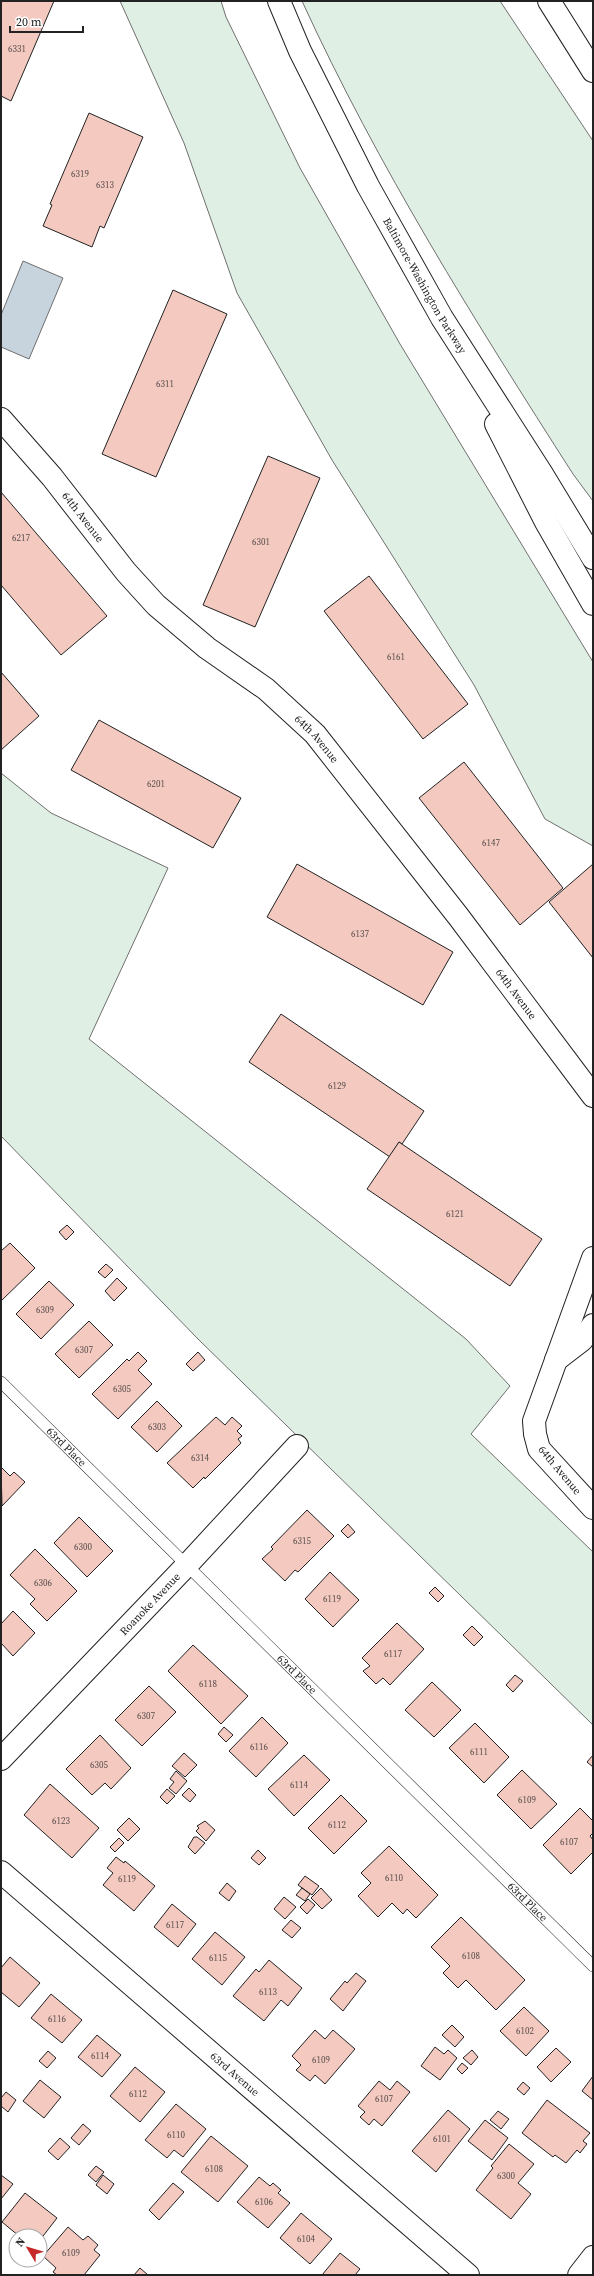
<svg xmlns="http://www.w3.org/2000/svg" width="594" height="2276" font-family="'Source Serif 4',serif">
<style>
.green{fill:#e0efe3;stroke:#6f6f6f}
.water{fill:#c7d3dd;stroke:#6f6f6f}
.building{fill:#f3c9c0;stroke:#222}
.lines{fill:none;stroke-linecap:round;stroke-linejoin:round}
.lane-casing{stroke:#222;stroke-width:12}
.street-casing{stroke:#222;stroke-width:24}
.primary-casing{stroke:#222;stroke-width:24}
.highway-casing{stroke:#222;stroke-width:24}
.lane{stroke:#fff;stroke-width:11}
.street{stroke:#fff;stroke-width:22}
.primary{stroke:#fff;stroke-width:22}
.highway{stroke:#fff;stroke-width:22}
.labels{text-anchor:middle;stroke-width:3;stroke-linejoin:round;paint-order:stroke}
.number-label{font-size:9px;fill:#564c4a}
.street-label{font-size:11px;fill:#222;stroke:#fff}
</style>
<rect width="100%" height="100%" fill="#fff"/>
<!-- green -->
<g class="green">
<polygon points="120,1 221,1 226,17 300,168 400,344 593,662 593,846 545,819 474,685 332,460 237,293 184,143"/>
<path d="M 302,1 L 500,1 L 593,141 L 593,501 L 573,474 C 475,321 378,167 302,1 Z"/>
<polygon points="1,773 51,813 168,868 89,1039 466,1339 510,1386 471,1434 593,1552 593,1725 198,1339 1,1136"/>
</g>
<!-- water -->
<polygon class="water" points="23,261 63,278 29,359 1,347 1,315"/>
<!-- building -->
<g class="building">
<polygon points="1,1 54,1 11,101 1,96"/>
<polygon points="89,113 143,137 104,228 100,226 92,247 43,226 52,205 50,204"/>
<polygon points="173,290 227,314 156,477 102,454"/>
<polygon points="268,456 320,478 255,627 203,605"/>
<polygon points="1,492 107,616 61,655 1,585"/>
<polygon points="369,576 468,704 423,739 324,611"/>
<polygon points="1,672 39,716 1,750"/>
<polygon points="99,720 241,798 213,848 71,770"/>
<polygon points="464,762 563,888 520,925 419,798"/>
<polygon points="297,864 453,952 423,1005 267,917"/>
<polygon points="593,864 593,958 549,902"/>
<polygon points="281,1014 424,1111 402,1144 399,1142 390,1157 249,1062"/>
<polygon points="399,1142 542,1239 510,1286 367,1189"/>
<polygon points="67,1225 74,1232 66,1240 59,1232"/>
<polygon points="10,1243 35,1268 1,1301 1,1251"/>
<polygon points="106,1264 113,1270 105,1278 98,1272"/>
<polygon points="117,1278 127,1288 114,1301 105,1291"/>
<polygon points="49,1281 74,1305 41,1339 16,1314"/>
<polygon points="89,1321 113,1345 79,1378 55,1354"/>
<polygon points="138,1352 147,1361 138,1370 152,1384 118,1419 92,1394 127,1359 129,1361"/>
<polygon points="198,1352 205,1360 193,1371 186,1364"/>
<polygon points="157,1401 182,1426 157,1452 131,1427"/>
<polygon points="216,1417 225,1425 232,1417 242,1426 237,1431 242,1436 238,1439 241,1443 205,1479 204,1477 193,1488 167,1463"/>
<polygon points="1,1467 10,1476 14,1472 25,1482 2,1506"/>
<polygon points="307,1510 334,1536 298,1572 295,1570 285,1581 262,1559 273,1549 271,1547"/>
<polygon points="79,1517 113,1551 87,1577 54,1543"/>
<polygon points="348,1524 355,1532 348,1538 341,1531"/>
<polygon points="35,1549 77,1591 47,1621 30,1604 35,1599 10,1575"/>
<polygon points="330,1572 359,1600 333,1627 305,1599"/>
<polygon points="435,1587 444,1596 438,1602 429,1593"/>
<polygon points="13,1611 35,1633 13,1656 1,1643 1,1624"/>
<polygon points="397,1623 424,1649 390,1685 383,1678 376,1684 363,1671 370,1666 362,1658"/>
<polygon points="472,1626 483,1637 474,1646 463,1635"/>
<polygon points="193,1645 248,1696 221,1724 168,1671"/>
<polygon points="515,1675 523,1681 513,1692 506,1685"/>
<polygon points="432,1682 461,1710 434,1737 405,1710"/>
<polygon points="149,1686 176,1712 142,1746 115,1720"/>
<polygon points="262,1717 288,1743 256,1777 229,1751"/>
<polygon points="475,1723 509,1757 484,1783 449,1748"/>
<polygon points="224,1727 233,1735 226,1742 218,1734"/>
<polygon points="100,1735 131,1768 111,1789 105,1783 92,1795 66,1769"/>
<polygon points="184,1753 197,1765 185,1777 172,1766"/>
<polygon points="304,1755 330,1780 294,1816 268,1789"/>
<polygon points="593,1755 593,1767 587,1762"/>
<polygon points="522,1770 557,1804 531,1829 497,1795"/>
<polygon points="176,1771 187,1781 176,1794 169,1788 174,1782 170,1779"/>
<polygon points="50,1784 99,1828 72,1858 24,1815"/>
<polygon points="189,1788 196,1795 190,1802 182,1795"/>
<polygon points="167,1789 175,1796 167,1804 160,1797"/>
<polygon points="341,1795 367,1821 334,1854 308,1828"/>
<polygon points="580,1808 593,1821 593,1833 590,1836 593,1840 593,1852 571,1874 543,1845"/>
<polygon points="129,1818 140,1829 128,1841 117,1830"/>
<polygon points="205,1821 215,1830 206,1841 196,1831 199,1828 197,1826"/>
<polygon points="194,1837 197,1837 205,1843 195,1854 188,1847"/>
<polygon points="119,1838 124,1843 115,1852 110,1847"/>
<polygon points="389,1846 438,1895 416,1918 407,1909 403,1914 392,1903 378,1917 358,1896 371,1883 361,1873"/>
<polygon points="258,1850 266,1858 259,1865 251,1858"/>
<polygon points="116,1857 124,1863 125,1861 155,1886 134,1911 103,1885 113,1873 107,1868"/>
<polygon points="305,1876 319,1886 312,1895 298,1885"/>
<polygon points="227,1883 236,1891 229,1901 219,1893"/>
<polygon points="302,1888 310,1894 305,1901 296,1895"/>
<polygon points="321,1888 332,1900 322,1909 311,1898"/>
<polygon points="284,1897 296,1907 285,1919 274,1909"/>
<polygon points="308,1899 315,1905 307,1914 300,1907"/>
<polygon points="172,1904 196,1924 178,1947 154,1927"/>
<polygon points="461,1917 525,1980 496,2010 466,1980 458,1988 443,1973 450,1966 431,1947"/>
<polygon points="291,1920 301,1928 292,1938 282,1930"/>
<polygon points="215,1932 245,1957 222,1985 192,1959"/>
<polygon points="10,1957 40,1983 19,2007 1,1992 1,1968"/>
<polygon points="269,1960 302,1988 288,2006 281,2000 264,2021 233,1996 256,1969 259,1972"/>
<polygon points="356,1973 366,1981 343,2011 330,1999 345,1981 347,1983"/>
<polygon points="51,1994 82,2020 62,2043 31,2018"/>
<polygon points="524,2007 549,2031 526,2056 500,2031"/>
<polygon points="452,2025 464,2037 455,2047 442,2035"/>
<polygon points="315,2030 325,2039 333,2030 355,2049 325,2084 315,2075 310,2081 296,2070 301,2065 292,2056"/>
<polygon points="97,2035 121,2055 102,2077 78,2057"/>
<polygon points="435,2047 444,2054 448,2050 457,2058 440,2080 421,2066"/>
<polygon points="556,2048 571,2062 551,2082 537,2067"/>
<polygon points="472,2050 478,2057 471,2065 463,2058"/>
<polygon points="48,2051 56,2058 47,2068 39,2061"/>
<polygon points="462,2063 468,2068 462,2074 457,2069"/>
<polygon points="135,2067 165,2092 140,2122 110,2096"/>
<polygon points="593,2076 593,2100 582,2091"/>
<polygon points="40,2080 61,2097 44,2118 23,2101"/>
<polygon points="379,2081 390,2090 397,2081 410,2092 382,2126 374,2119 369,2125 360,2117 365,2112 358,2106"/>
<polygon points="523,2082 530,2088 524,2095 517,2089"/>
<polygon points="6,2092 16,2100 8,2112 1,2106 1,2098"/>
<polygon points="547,2100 590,2133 583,2141 587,2144 580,2153 577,2150 566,2163 555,2155 553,2157 522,2133"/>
<polygon points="176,2104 206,2129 183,2157 174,2150 167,2158 145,2140"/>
<polygon points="448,2110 470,2129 436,2172 412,2151"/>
<polygon points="498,2111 509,2119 501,2129 490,2120"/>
<polygon points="485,2120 508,2138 492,2160 468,2141"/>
<polygon points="83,2124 91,2131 79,2145 71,2138"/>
<polygon points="211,2136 248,2166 218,2202 181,2172"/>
<polygon points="60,2138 70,2147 58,2160 48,2151"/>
<polygon points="509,2144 534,2164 518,2183 531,2194 511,2219 476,2190 493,2168 491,2166"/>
<polygon points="96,2166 104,2172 96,2182 88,2175"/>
<polygon points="1,2175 13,2184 1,2199"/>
<polygon points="103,2175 114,2184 107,2194 96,2185"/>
<polygon points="259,2177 270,2186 273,2183 281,2190 278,2193 290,2203 268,2228 237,2202"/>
<polygon points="173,2183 184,2192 159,2220 149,2210"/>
<polygon points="25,2193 57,2218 40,2240 40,2236 19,2236 2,2222"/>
<polygon points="301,2213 332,2239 310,2264 280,2238"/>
<polygon points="68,2227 83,2240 88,2236 98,2245 94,2250 100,2255 84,2275 57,2275 53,2272 56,2268 43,2256"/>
<polygon points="340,2253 360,2269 355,2275 322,2275"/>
<polygon points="140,2268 148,2275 134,2275"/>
</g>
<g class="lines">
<!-- lane casing -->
<g class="lane-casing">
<g id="lane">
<path id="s1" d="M 1,1382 L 593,1966"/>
</g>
</g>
<!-- street casing -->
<g class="street-casing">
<g id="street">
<path id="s2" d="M 1,419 L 52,477 L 126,572 L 156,605 L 207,648 L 266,689 L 315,734 L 458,916 L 593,1096"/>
<polyline points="593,1258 534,1421 535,1434 539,1449 593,1508"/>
<polyline points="556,1360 582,1340 593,1325"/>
<path id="s3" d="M 1,1759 L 187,1565 L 297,1446"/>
<path id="s4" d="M 1,1872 L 468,2275"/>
</g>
</g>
<!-- primary casing -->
<g class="primary-casing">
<polyline id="primary" points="579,2275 593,2257"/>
</g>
<!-- highway casing -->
<g class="highway-casing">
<g id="highway">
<path id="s5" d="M 279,1 L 300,51 L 368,186 L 442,318 L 542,474 L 593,558"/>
<polyline points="549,1 593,71"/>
<polyline points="496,424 546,522 593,604"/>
</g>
</g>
<!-- lane -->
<use href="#lane" class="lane"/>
<!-- street -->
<use href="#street" class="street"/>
<!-- primary -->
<use href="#primary" class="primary"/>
<!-- highway -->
<use href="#highway" class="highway"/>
</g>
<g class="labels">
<!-- number labels -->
<g class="number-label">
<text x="17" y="52">6331</text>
<text x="80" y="177">6319</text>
<text x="105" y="188">6313</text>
<text x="165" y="387">6311</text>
<text x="21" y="541">6217</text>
<text x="261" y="545">6301</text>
<text x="396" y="660">6161</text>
<text x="156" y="787">6201</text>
<text x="491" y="846">6147</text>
<text x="360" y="937">6137</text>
<text x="337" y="1089">6129</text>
<text x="455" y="1217">6121</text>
<text x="45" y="1313">6309</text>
<text x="84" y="1353">6307</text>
<text x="122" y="1392">6305</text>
<text x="157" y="1430">6303</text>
<text x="200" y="1461">6314</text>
<text x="302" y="1544">6315</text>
<text x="83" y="1550">6300</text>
<text x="43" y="1586">6306</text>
<text x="332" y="1602">6119</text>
<text x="393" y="1657">6117</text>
<text x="208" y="1687">6118</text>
<text x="146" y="1719">6307</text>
<text x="259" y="1750">6116</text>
<text x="479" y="1755">6111</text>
<text x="99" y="1768">6305</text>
<text x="299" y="1788">6114</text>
<text x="527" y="1803">6109</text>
<text x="61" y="1824">6123</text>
<text x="337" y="1828">6112</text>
<text x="569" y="1845">6107</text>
<text x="394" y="1881">6110</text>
<text x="127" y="1882">6119</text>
<text x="175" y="1928">6117</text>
<text x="471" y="1959">6108</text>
<text x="218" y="1961">6115</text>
<text x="268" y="1995">6113</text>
<text x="57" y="2022">6116</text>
<text x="525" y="2034">6102</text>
<text x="100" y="2059">6114</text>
<text x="321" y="2063">6109</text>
<text x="138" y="2097">6112</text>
<text x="384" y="2102">6107</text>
<text x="176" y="2138">6110</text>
<text x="442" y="2142">6101</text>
<text x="214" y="2172">6108</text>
<text x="506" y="2179">6300</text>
<text x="264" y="2205">6106</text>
<text x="306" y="2242">6104</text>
<text x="71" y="2256">6109</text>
</g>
<!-- street labels -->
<g class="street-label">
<text dy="4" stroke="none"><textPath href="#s5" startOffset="320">Baltimore-Washington Parkway</textPath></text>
<text dy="4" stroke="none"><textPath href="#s2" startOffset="128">64th Avenue</textPath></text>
<text dy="4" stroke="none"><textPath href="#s2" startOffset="452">64th Avenue</textPath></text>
<text dy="4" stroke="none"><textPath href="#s2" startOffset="776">64th Avenue</textPath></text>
<text dy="4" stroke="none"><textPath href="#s1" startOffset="92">63rd Place</textPath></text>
<text transform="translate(560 1470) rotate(50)" y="4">64th Avenue</text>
<text dy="4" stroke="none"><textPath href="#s3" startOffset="215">Roanoke Avenue</textPath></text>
<text dy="4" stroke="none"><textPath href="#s1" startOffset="416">63rd Place</textPath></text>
<text dy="4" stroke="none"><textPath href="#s1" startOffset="740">63rd Place</textPath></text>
<text dy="4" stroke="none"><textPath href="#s4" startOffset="309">63rd Avenue</textPath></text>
</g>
</g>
<!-- border -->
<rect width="594" height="2276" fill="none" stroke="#222222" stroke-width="4"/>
<!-- north arrow -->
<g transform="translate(28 2248) rotate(308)"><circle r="19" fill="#ffffff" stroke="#a7a7a7"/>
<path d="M0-3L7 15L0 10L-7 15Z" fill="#c62828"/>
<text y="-6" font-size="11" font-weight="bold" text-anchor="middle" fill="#222222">N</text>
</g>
<!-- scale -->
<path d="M10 26v6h73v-6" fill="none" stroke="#222222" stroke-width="2"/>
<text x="16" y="26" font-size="12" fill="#222222" stroke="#ffffff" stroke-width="3" paint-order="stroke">20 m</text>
</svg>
